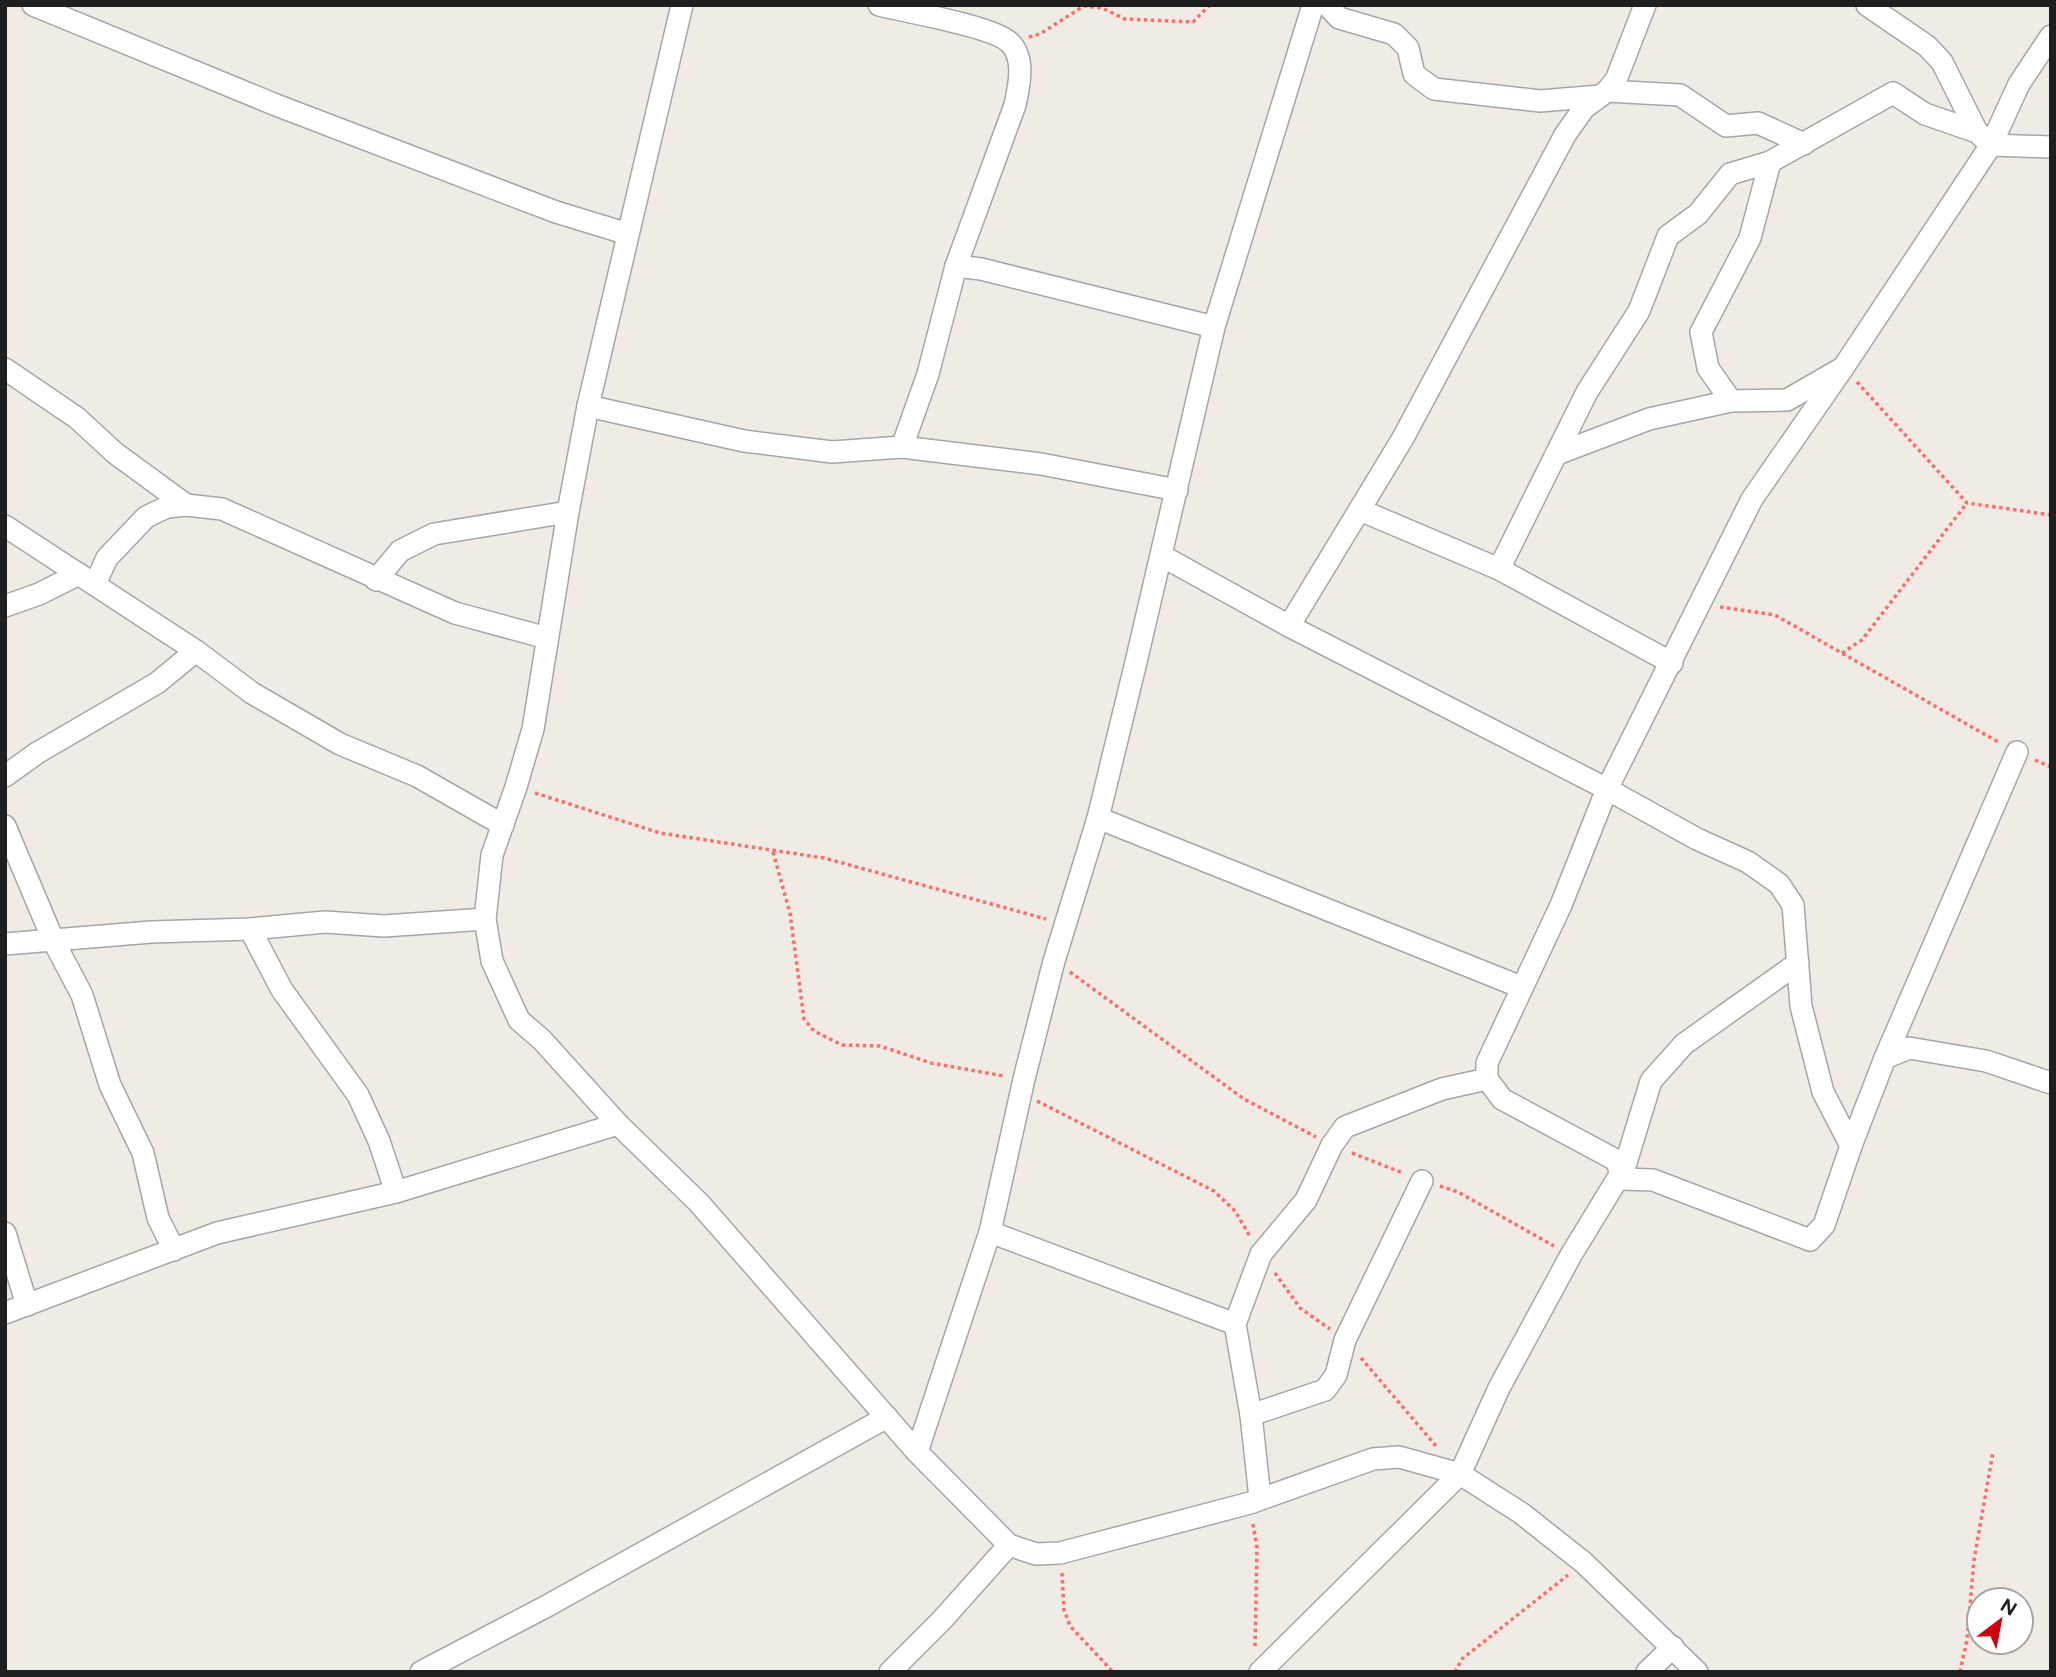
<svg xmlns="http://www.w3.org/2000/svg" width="2056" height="1677" font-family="Figtree,sans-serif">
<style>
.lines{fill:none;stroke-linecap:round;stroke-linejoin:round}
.street-casing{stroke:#a6a6a6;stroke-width:24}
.path{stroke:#ff6d67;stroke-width:3.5;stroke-dasharray:3.5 3.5;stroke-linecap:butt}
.street{stroke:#fff;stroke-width:21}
</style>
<rect width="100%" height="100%" fill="#f0ece5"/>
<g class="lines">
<!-- street casing -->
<g class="street-casing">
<g id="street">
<polyline points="33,5 276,105 556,212 628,234"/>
<polyline points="682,5 588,406 568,512 533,729 516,787 492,855 485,919 492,961 519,1020 542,1040 618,1124 699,1203 917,1452 1009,1545 1036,1554 1060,1553 1250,1503 1373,1459 1399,1457 1460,1474 1521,1513 1583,1562 1697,1672"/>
<path d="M 879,5 C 906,12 992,26 1009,42 C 1026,57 1019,86 1015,105 L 956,266 L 928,374 L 902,447"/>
<polyline points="1327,5 1339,18 1394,34 1408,48 1414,74 1434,89 1540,101 1600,96"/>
<polyline points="1867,5 1927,46 1942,62 1977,132"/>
<polyline points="1607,91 1680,95 1726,126 1758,123 1804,144"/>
<polyline points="956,266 981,269 1214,327"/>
<polyline points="5,369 77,418 115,453 186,505"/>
<polyline points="1731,401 1708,368 1701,332 1750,238 1770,162"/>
<polyline points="588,406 744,441 832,452 902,447 1041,464 1177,490"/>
<polyline points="1557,454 1649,419 1731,401 1787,400 1839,370"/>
<polyline points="1360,510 1499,569 1672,663"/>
<polyline points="5,526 196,651 252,693 340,744 417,776 503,825"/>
<polyline points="1162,556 1289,626 1607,789 1697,839 1748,862 1779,884 1793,905 1801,1006 1823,1092 1851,1146"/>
<polyline points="1499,569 1587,392 1639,311 1668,236 1698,214 1730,174 1770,162 1893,93 1925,114 1977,132 1991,145 2051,147"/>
<polyline points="376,580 400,551 434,534 568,512"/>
<polyline points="95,584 107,558 146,517 167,507 186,505 222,509 455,613 547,638"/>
<polyline points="5,606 39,594 79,574"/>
<polyline points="1289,626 1403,438 1565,135 1584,108 1607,91 1616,80 1645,5"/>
<polyline points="5,776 37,753 157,683 196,651"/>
<polyline points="1098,818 1521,987"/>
<polyline points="5,826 54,942 82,995 110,1085 143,1153 158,1218 174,1250"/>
<polyline points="250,929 282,990 358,1095 379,1141 396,1192"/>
<polyline points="5,944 151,932 250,929 325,922 384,926 485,919"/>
<polyline points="1798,963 1684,1044 1651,1081 1621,1179 1653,1180 1810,1240 1824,1225 1851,1146 1885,1058 1909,1048 1986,1061 2051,1083"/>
<polyline points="1885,1058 2017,752"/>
<polyline points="990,1232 1235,1324"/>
<polyline points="5,1233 27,1305"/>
<polyline points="5,1313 217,1233 396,1192 618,1124"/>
<polyline points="1251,1415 1325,1390 1336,1375 1345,1340 1422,1181"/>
<polyline points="917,1452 990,1232 1024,1079 1054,961 1098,818 1136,662 1214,327 1313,5"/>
<polyline points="1260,1498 1251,1415 1235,1324 1261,1254 1306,1200 1332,1145 1345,1127 1442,1089 1487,1079"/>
<polyline points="421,1672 547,1606 887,1417"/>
<polyline points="890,1672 942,1620 1009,1545"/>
<polyline points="1260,1672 1460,1474 1499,1388 1571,1255 1618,1178 1621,1179 1618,1163 1612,1158 1502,1099 1487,1079 1487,1063 1561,905 1607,789 1752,499 1843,368 1991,145 2019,84 2051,36"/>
<polyline points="1647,1672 1673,1647"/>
</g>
</g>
<!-- path -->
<g class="path">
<polyline points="1029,37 1040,34 1084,6 1102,8 1125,19 1193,22 1210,5"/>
<polyline points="1857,382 1967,503 2051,515"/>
<polyline points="1720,607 1775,615 2000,743"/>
<polyline points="1842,653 1862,640 1967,503"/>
<polyline points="2035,760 2051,767"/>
<polyline points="535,793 660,833 824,858 1046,919"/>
<polyline points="773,852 790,913 804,1019 814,1031 842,1045 880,1046 931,1063 1004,1076"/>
<polyline points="1070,972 1244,1099 1316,1137"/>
<polyline points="1037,1101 1214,1191 1235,1211 1251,1238"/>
<polyline points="1352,1153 1403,1173"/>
<polyline points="1440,1186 1458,1192 1554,1246"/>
<polyline points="1275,1273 1300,1308 1330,1329"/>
<polyline points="1361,1358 1436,1446"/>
<polyline points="1253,1524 1257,1548 1255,1649"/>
<polyline points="1062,1573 1064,1610 1070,1626 1113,1672"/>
<polyline points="1455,1672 1462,1659 1568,1575"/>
<polyline points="1960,1672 1967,1640 1974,1560 1993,1452"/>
</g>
<!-- street -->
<use href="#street" class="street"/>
</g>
<!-- border -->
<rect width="2056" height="1677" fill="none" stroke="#1f1f1f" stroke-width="14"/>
<!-- north arrow -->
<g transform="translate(2000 1621) rotate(32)"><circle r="33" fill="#ffffff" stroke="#a5a5a5" stroke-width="2"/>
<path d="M0-5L12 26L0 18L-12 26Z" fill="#ce000e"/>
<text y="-10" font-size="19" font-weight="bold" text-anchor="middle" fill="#1f1f1f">N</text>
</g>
</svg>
